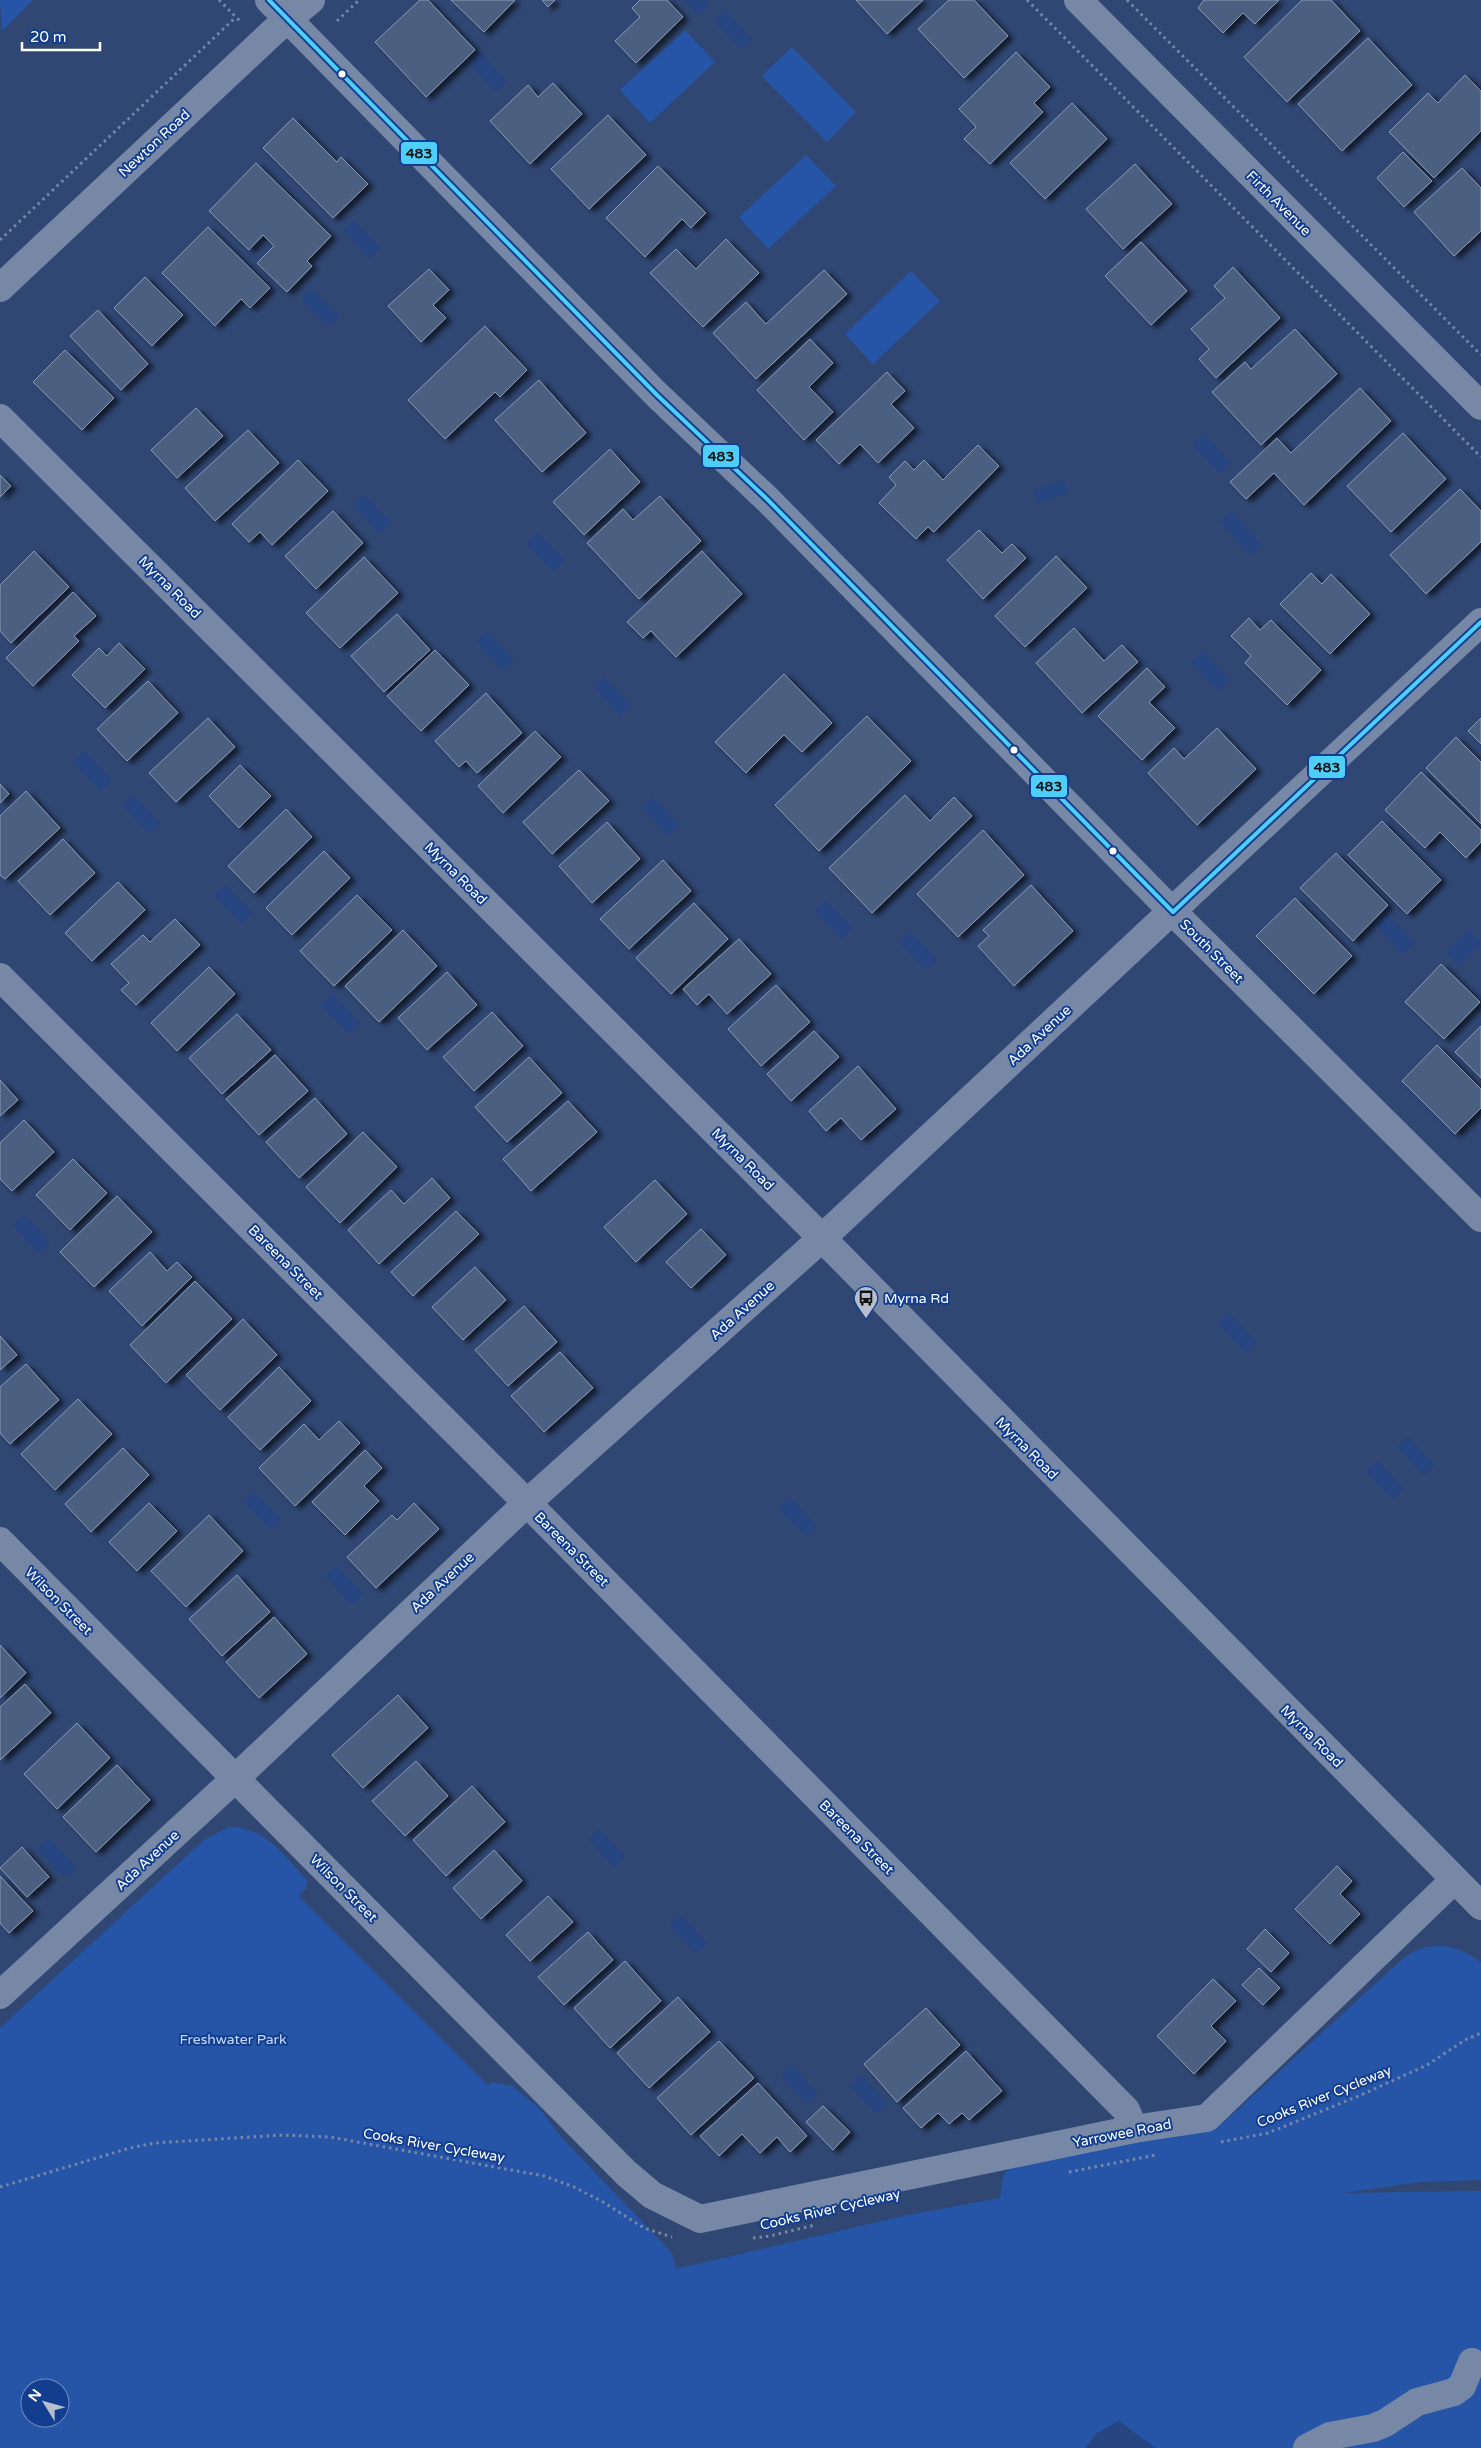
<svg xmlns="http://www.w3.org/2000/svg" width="1481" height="2448" font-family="'Varela Round',sans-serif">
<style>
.green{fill:#2655a7;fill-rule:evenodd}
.water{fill:#264581}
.building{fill:#4b5e81;stroke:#8c9bb4;filter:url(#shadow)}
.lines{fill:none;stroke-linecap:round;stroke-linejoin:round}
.path{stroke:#7788a6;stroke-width:3;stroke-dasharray:2.5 4;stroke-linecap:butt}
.minor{stroke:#7788a6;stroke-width:28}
.bus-1-casing{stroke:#133e90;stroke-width:8}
.bus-1{stroke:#4dcff9;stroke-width:4}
.bus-dot{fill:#fff;stroke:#133e90;stroke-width:2}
.labels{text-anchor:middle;stroke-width:4;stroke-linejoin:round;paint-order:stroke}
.street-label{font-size:14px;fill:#fff;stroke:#133e90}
.poi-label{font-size:14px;fill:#fff;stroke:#133e90;text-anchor:start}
.park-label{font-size:14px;fill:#c6dafc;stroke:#133e90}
.line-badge{stroke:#133e90;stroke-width:2}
.pale-badge-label{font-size:14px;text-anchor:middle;font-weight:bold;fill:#111}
</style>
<defs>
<filter id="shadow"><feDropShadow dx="5.5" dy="3" stdDeviation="2.5" flood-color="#0009"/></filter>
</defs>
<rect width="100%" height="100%" fill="#304773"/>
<!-- green -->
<g class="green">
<polygon points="0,0 33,0 2,31"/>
<polygon points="685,30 715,62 650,123 620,90"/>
<polygon points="792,47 856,112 827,142 762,76"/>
<polygon points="806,155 836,186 768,249 739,217"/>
<polygon points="911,271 940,301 873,364 845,334"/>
<path d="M 229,1827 C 266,1827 284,1856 307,1880 L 306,1888 L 299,1896 L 488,2085 L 493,2082 L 512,2086 L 538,2107 L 563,2139 L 672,2253 L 676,2269 L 908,2215 L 1000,2198 L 1003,2176 L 1009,2169 L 1224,2122 L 1406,1956 C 1432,1940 1457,1944 1481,1962 L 1481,2180 L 1421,2182 L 1342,2193 L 1481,2191 L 1481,2448 L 0,2448 L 0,2028 L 204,1840 ZM 30,2388 L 60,2388 L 60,2418 L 30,2418 Z"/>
</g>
<!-- water -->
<g class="water">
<polygon points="684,0 706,0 710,4 698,15"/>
<polygon points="725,10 753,39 742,50 714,21"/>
<polygon points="480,52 507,81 496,92 468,63"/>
<polygon points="354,220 381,248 370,259 343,230"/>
<polygon points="312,288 340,317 329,327 301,299"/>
<polygon points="1204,434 1232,463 1220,474 1193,445"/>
<polygon points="1064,480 1068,493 1038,504 1033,490"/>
<polygon points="364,494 392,523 381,534 353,505"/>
<polygon points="1231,511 1262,545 1251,556 1220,522"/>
<polygon points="537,532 565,561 553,572 526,543"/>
<polygon points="487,632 515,660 504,671 476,642"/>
<polygon points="1202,651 1230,680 1219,691 1191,662"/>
<polygon points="605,677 632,705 621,716 594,687"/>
<polygon points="84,751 112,780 100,791 73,762"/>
<polygon points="133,795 161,823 150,834 122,805"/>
<polygon points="653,797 680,825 669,836 641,807"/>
<polygon points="225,885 253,913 242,924 214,895"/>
<polygon points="825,900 853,928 842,939 815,910"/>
<polygon points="1387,914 1415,943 1403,954 1376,925"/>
<polygon points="1469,930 1481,943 1458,965 1446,953"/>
<polygon points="910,931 938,960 926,970 899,942"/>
<polygon points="333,994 360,1023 349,1034 321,1005"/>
<polygon points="24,1214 51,1243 40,1254 12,1225"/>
<polygon points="1229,1313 1257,1342 1246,1353 1218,1324"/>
<polygon points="1408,1436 1435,1465 1424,1476 1397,1447"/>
<polygon points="1377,1460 1404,1489 1393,1500 1366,1471"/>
<polygon points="254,1491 282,1519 271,1530 243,1502"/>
<polygon points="790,1497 817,1526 806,1536 778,1508"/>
<polygon points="336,1565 364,1594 352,1605 325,1576"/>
<polygon points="599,1829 626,1857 615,1868 588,1839"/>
<polygon points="49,1838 77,1867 65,1878 37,1849"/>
<polygon points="680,1914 708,1943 697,1954 669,1925"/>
<polygon points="791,2064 818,2093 807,2104 780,2075"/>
<polygon points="861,2075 888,2104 877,2114 850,2086"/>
<polygon points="1119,2421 1156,2448 1085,2448 1097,2433"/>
</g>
<!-- building -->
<g class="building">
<polygon points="420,0 428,0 475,50 426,97 375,42"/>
<polygon points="451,0 515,0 484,32"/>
<polygon points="542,0 555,0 548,7"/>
<polygon points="640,0 667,0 683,17 636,63 615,41 640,17 632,8"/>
<polygon points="856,0 923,0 887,34"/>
<polygon points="949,0 974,0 1008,36 964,78 918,29"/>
<polygon points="1204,0 1279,0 1255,24 1243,13 1223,33 1198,8"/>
<polygon points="1302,0 1331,0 1360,31 1287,102 1244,57"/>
<polygon points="1368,38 1412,85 1342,151 1298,104"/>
<polygon points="1016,52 1050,87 1034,103 1043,112 990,164 964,139 976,127 959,109"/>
<polygon points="1465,75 1481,91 1481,131 1434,178 1389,132 1428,93 1438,103"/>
<polygon points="553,83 582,114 530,164 490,121 528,85 538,97"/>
<polygon points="1072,103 1107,139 1045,199 1010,163"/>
<polygon points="608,115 646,155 589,209 551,169"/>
<polygon points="293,118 337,162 341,157 368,184 333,218 263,148"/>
<polygon points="1403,152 1432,181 1404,207 1377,178"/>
<polygon points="256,163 331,236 307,261 312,266 287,292 257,263 274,246 263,235 249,250 209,211"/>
<polygon points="1135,164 1172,204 1123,249 1086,209"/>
<polygon points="658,166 706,213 691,228 682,219 645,257 606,218"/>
<polygon points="1462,168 1481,188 1481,231 1454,256 1414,212"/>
<polygon points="208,227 270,288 250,308 241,299 215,326 162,273"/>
<polygon points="726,239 759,273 703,327 650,273 676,249 696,269"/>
<polygon points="1141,242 1187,291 1151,325 1105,276"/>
<polygon points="1233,267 1280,318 1216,378 1199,359 1209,349 1191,329 1225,298 1214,286"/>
<polygon points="429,269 449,290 433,305 446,318 421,342 388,306"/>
<polygon points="824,270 847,294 756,379 713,333 746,302 766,324"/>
<polygon points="145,277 183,315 152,346 114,308"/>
<polygon points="98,310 148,364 121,390 70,336"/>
<polygon points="485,326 527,370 500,397 495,392 445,439 408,400"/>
<polygon points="1295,329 1337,374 1261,445 1212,392 1245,362 1251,369"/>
<polygon points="810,339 833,363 809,387 833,412 804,440 757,390"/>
<polygon points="65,350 114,398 82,430 33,382"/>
<polygon points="887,372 905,391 891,404 914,428 878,463 860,444 839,464 816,440"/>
<polygon points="539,380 586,433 542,472 495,420"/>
<polygon points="1360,388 1391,421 1304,505 1274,473 1246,499 1230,482 1277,438 1291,453"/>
<polygon points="196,408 223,436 177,478 151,450"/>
<polygon points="248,430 279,463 215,521 185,488"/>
<polygon points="1403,433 1446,479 1391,532 1347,486"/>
<polygon points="978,445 999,466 934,532 928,527 916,539 879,503 896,485 889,477 905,461 914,470 924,460 943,480"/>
<polygon points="610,449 640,482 584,535 553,502"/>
<polygon points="298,460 328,491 272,545 260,532 249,542 232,524"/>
<polygon points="0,475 11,486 0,497"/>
<polygon points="1460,489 1481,511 1481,542 1426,594 1390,555"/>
<polygon points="660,496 701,541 639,599 587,543 623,509 633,520"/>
<polygon points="333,511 363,543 316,589 285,556"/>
<polygon points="979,530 1002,553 1012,544 1026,558 983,599 947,560"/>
<polygon points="34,551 69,587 11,643 0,631 0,585"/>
<polygon points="702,551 742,594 676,657 651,631 643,638 627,622"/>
<polygon points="1056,556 1087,588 1025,647 995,616"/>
<polygon points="364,557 398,593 340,648 306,613"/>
<polygon points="1311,573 1322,584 1331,574 1370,614 1330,654 1280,604"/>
<polygon points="73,592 96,616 74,636 79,641 33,686 6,658"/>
<polygon points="397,614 430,650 384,692 351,656"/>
<polygon points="1249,618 1260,630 1271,620 1321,670 1287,705 1245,663 1251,656 1231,636"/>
<polygon points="1074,628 1104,661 1122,645 1138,662 1082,713 1036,663"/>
<polygon points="119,643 145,669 105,708 72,675 99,648 107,656"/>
<polygon points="435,650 469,685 421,731 387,696"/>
<polygon points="1147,668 1165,687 1149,702 1175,728 1142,760 1098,716"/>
<polygon points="784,674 832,723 802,752 784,735 746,773 715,742"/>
<polygon points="148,681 178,713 127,761 97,729"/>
<polygon points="486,693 522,733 477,773 466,761 459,767 435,741"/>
<polygon points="867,716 911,761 819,851 775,805"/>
<polygon points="208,718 235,747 176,802 149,773"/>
<polygon points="1481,718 1481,744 1468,731"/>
<polygon points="1217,728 1256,769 1197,825 1148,773 1174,748 1184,759"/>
<polygon points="535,731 561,757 503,813 478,786"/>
<polygon points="1456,737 1481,762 1481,824 1426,768"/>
<polygon points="240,765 271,796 239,828 209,796"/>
<polygon points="579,770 609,801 552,854 523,822"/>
<polygon points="1421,772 1481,830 1481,842 1466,858 1440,832 1425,848 1385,810"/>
<polygon points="0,784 9,794 0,803"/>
<polygon points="26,791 60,828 5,879 0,875 0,816"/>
<polygon points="905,795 930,821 954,797 972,816 872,913 829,868"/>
<polygon points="286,809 312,837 254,893 228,866"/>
<polygon points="1382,821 1441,880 1407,914 1348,855"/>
<polygon points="607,822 640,859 592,903 559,866"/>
<polygon points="983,830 1024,875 958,937 917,894"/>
<polygon points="63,839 95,873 50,915 18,881"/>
<polygon points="324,851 350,878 292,935 266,908"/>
<polygon points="1336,853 1388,905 1353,941 1300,888"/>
<polygon points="663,860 691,891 629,949 600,919"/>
<polygon points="118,882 145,910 92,961 65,933"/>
<polygon points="1031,885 1073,931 1014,986 978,946 989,936 983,930"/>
<polygon points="357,895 392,930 334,986 300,951"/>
<polygon points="1295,898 1352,956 1314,994 1256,936"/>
<polygon points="694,903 728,939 671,994 636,958"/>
<polygon points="175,919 200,945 136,1005 121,990 129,983 111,964 143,935 150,942"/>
<polygon points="403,930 437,966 379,1022 345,986"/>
<polygon points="739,939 771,974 727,1014 709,994 697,1005 683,989"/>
<polygon points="1441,964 1480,1002 1444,1039 1405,1002"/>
<polygon points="209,967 235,994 177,1051 151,1023"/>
<polygon points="447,972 477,1005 427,1050 398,1018"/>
<polygon points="776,985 810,1022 761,1066 728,1029"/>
<polygon points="492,1012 523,1046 474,1091 443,1057"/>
<polygon points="237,1014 271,1050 222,1094 189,1058"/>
<polygon points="1481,1026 1481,1078 1455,1052"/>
<polygon points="814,1031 839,1057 791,1101 767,1074"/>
<polygon points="1437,1045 1481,1089 1481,1108 1455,1134 1402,1081"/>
<polygon points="275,1055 308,1091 259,1135 226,1099"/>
<polygon points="529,1057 562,1093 507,1142 475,1107"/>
<polygon points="858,1066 896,1109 861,1140 841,1118 826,1131 809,1111"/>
<polygon points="0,1080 18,1100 0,1116"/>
<polygon points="315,1098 347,1134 299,1178 266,1142"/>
<polygon points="568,1101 597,1132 531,1191 503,1159"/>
<polygon points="24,1120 54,1152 12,1191 0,1179 0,1143"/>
<polygon points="363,1132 397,1167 340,1223 306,1187"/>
<polygon points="73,1159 107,1193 70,1230 36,1195"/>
<polygon points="432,1178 450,1198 379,1264 348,1230 391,1190 404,1204"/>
<polygon points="655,1180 687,1214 636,1262 604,1227"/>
<polygon points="117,1196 152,1232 94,1287 60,1252"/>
<polygon points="456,1211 479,1234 413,1296 391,1272"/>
<polygon points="701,1229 726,1255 691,1288 666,1262"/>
<polygon points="150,1252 167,1271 177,1262 192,1277 142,1326 109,1291"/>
<polygon points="475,1267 506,1300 463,1340 432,1307"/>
<polygon points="195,1281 232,1319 166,1383 130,1345"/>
<polygon points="524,1306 557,1342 508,1386 475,1350"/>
<polygon points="243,1319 277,1355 220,1410 186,1375"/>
<polygon points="0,1336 17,1355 0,1370"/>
<polygon points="560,1352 593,1388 544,1432 511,1396"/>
<polygon points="26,1364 59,1400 10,1444 0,1433 0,1387"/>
<polygon points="279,1367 311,1401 260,1450 228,1417"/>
<polygon points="78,1399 112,1434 55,1490 21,1454"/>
<polygon points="339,1421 360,1443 295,1506 259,1468 304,1424 319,1440"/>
<polygon points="123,1448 149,1475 91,1532 65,1504"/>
<polygon points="365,1450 382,1468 364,1486 379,1501 345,1535 312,1502"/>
<polygon points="149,1503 177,1531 137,1571 109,1542"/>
<polygon points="414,1503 439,1529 376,1588 347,1557 392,1515 397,1520"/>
<polygon points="209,1515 243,1551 186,1607 151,1571"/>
<polygon points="237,1575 270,1612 222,1656 189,1619"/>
<polygon points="274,1617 307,1654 259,1698 226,1662"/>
<polygon points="0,1645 26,1673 0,1698"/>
<polygon points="25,1684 51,1713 0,1760 0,1707"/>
<polygon points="398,1695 428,1728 363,1788 332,1755"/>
<polygon points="77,1723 110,1758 57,1809 24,1774"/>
<polygon points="416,1761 448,1796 405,1836 372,1801"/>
<polygon points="117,1765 150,1800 96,1852 63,1817"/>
<polygon points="472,1786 505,1822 446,1876 413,1840"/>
<polygon points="22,1847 49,1877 27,1897 0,1868"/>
<polygon points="494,1850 522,1881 481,1919 453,1888"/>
<polygon points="1337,1866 1352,1881 1340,1894 1360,1914 1330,1944 1295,1909"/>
<polygon points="0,1876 33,1911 9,1933 0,1923"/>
<polygon points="548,1896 573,1922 530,1961 506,1935"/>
<polygon points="1265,1929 1289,1953 1271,1972 1247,1949"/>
<polygon points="588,1932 613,1960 564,2005 538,1977"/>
<polygon points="625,1961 661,2001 610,2048 574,2008"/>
<polygon points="1259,1968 1280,1988 1263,2005 1242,1985"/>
<polygon points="1213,1979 1236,2001 1211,2026 1226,2041 1194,2074 1157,2036"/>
<polygon points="678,1997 710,2032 649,2088 617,2053"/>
<polygon points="926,2008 960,2045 897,2102 864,2064"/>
<polygon points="719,2041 754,2078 691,2135 657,2098"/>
<polygon points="966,2051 1002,2091 969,2120 962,2113 949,2124 938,2113 921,2128 903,2108"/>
<polygon points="758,2083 807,2136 790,2152 777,2137 760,2153 742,2134 719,2156 700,2136"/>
<polygon points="823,2106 850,2132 833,2150 806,2122"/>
</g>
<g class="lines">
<!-- path -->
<g class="path">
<polyline points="219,0 240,21"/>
<polyline points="1027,0 1481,457"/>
<polyline points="1127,0 1481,355"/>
<polyline points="337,21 359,0"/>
<polyline points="0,240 236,17"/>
<polyline points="1221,2142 1268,2133 1361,2095 1427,2065 1465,2040 1481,2033"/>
<polyline points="1069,2172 1156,2155"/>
<polyline points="0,2187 130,2148 155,2143 282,2135 330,2137 544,2176 574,2187 603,2202 644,2228 672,2237"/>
<polyline points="753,2238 770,2236 815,2225"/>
</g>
<!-- minor -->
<g class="minor">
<polyline points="269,0 657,395 768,500 1173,912 1481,1218"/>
<polyline points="1078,0 1481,406"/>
<polyline points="0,288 274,31 311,0"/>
<polyline points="0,418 812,1228 1481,1906"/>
<polyline points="0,977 542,1518 1126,2110 1134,2129"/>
<polyline points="0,1541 626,2173 652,2195 700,2219 1134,2129 1207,2118 1454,1880"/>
<polyline points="0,1995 225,1788 527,1503 821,1239 1481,622"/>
<polyline points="1307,2448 1330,2436 1373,2428 1385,2423 1417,2402 1454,2392 1462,2386 1472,2362"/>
</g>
<!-- bus-1 casing -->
<g class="bus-1-casing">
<g id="bus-1">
<polyline points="269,0 657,395 768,500 1173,912"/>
<polyline points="1173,912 1481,622"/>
</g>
</g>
<!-- bus-1 -->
<use href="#bus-1" class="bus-1"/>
</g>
<!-- icons -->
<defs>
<g id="bus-pin" transform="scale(1.25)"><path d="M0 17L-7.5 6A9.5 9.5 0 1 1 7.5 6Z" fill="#b7bfce" stroke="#133e90"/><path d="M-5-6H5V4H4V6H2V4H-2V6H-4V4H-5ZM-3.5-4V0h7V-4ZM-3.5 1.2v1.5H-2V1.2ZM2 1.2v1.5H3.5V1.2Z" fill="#111"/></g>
</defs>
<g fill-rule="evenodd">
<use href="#bus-pin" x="866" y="1298"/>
</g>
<!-- markers -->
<g class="bus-dot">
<circle cx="342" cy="74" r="4.5"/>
<circle cx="1014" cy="750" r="4.5"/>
<circle cx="1113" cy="851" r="4.5"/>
</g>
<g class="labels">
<!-- street labels -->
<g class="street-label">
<text transform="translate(154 143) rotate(-43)" y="5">Newton Road</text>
<text transform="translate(1279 203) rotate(45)" y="5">Firth Avenue</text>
<text transform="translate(170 587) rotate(45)" y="5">Myrna Road</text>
<text transform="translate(456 873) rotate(45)" y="5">Myrna Road</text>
<text transform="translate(1212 951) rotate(45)" y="5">South Street</text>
<text transform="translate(1039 1035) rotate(-43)" y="5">Ada Avenue</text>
<text transform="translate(743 1159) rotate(45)" y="5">Myrna Road</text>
<text transform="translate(286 1262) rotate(45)" y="5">Bareena Street</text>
<text transform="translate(742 1310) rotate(-42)" y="5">Ada Avenue</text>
<text transform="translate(1027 1448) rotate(45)" y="5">Myrna Road</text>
<text transform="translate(572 1549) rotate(45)" y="5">Bareena Street</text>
<text transform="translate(442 1582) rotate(-43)" y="5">Ada Avenue</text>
<text transform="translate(59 1601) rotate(45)" y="5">Wilson Street</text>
<text transform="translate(1312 1736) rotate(45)" y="5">Myrna Road</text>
<text transform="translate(857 1837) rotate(45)" y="5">Bareena Street</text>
<text transform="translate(147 1860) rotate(-43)" y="5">Ada Avenue</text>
<text transform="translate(344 1888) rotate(45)" y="5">Wilson Street</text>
<text transform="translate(1324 2096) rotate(-22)" y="5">Cooks River Cycleway</text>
<text transform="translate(1122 2133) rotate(-11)" y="5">Yarrowee Road</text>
<text transform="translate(434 2145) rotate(10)" y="5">Cooks River Cycleway</text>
<text transform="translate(830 2209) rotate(-13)" y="5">Cooks River Cycleway</text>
</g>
<!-- poi labels -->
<g class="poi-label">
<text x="884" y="1303">Myrna Rd</text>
</g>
<!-- park labels -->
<g class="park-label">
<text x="233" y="2044">Freshwater Park</text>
</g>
</g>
<g class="line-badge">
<rect x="400" y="141" width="38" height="24" rx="5" fill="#4dcff9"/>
<rect x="702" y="444" width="38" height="24" rx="5" fill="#4dcff9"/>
<rect x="1308" y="755" width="38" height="24" rx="5" fill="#4dcff9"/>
<rect x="1030" y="774" width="38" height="24" rx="5" fill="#4dcff9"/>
</g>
<g class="pale-badge-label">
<text x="419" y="158">483</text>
<text x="721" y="461">483</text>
<text x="1327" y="772">483</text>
<text x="1049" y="791">483</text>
</g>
<!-- north arrow -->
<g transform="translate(45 2403) rotate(307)"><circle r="24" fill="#133e90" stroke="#718bbc"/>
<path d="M0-4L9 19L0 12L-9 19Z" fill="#b7bfce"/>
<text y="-8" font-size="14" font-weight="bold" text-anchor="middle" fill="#ffffff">N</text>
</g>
<!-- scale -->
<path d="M22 42v8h78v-8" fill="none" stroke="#ffffff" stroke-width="2.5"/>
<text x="30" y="42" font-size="15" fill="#ffffff" stroke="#133e90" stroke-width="4" paint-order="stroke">20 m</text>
</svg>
